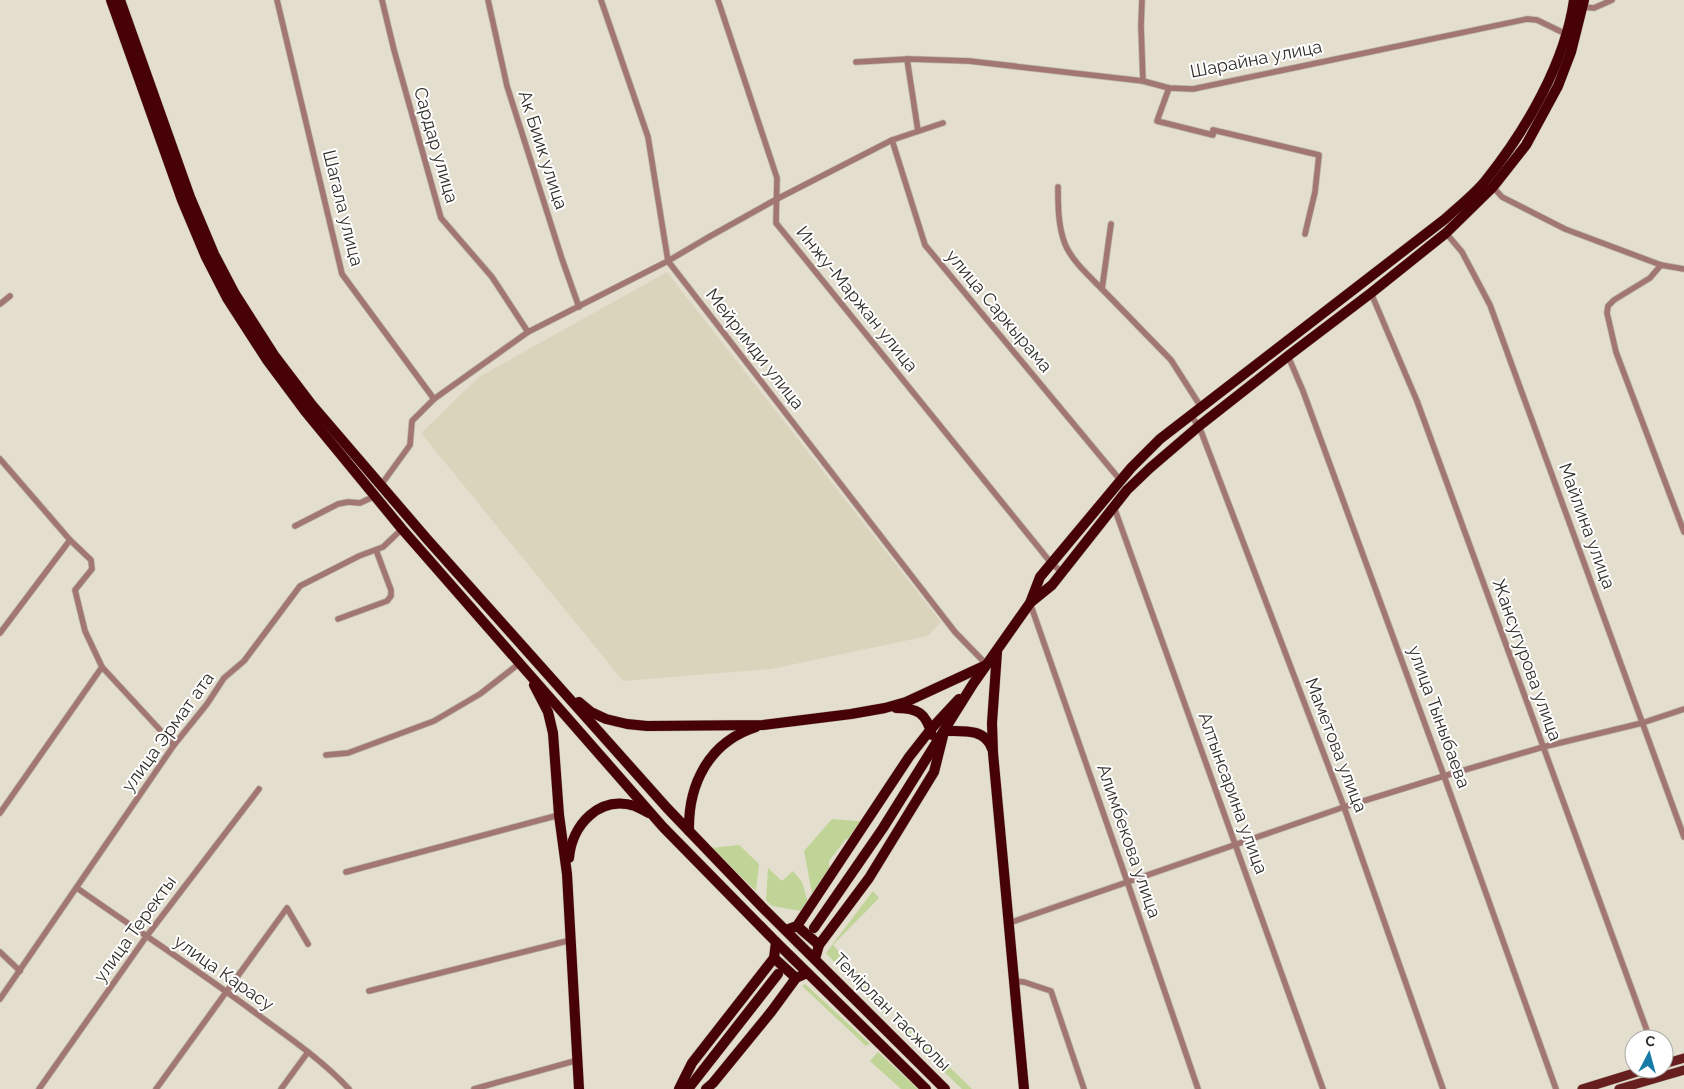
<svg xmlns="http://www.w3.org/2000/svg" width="1684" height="1089" font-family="Raleway,sans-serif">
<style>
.built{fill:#dbd4bc}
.green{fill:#bfd496}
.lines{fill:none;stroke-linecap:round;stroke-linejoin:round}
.highway-tunnel{stroke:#bfbbad;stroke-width:10;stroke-dasharray:10 5;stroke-linecap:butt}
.street-casing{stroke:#bfbbad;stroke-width:7}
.primary-casing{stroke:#bfbbad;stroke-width:10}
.highway-casing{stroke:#bfbbad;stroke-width:11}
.street{stroke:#a27773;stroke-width:5.5}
.primary{stroke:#671e1e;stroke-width:9}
.highway{stroke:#470207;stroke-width:10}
.labels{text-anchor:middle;stroke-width:4;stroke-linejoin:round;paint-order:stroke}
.street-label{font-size:18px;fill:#312f29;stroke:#fff}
</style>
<rect width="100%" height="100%" fill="#e3dece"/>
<!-- built -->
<polygon class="built" points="667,272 941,622 928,636 771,669 623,681 421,433 479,377"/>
<!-- green -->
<g class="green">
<polygon points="832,819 868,822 854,839 846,839 829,861 830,872 813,898 804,851"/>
<polygon points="739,845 759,864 756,891 711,848"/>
<polygon points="768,868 782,881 793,871 802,882 809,906 801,911 772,906 766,900"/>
<polygon points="873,891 879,898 833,945 892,1011 886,1017 826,953"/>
<polygon points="805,984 870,1044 866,1046 802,986"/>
<polygon points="906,1025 972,1089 962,1089 901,1030"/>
<polygon points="878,1052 918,1089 901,1089 870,1061"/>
</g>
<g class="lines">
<!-- highway-tunnel -->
<polyline class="highway-tunnel" points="778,973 813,930"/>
<!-- street casing -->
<g class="street-casing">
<g id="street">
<polyline points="277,0 342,274 434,399"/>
<polyline points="382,0 394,50 441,218 492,277 528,332"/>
<polyline points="488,0 507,86 562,259 579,307"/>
<polyline points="601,0 648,137 668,261 955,632 987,665"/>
<polyline points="718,0 777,178 776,223 1035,543 1051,563 1062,572"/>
<polyline points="1142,0 1141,26 1143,81"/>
<polyline points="1583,7 1594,8 1612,0"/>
<polyline points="907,59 918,131"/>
<polyline points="856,62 909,59 969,61 1143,81 1169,88 1193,89 1527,19 1537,20 1566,34"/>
<polyline points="1169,88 1157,121 1213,135 1213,130 1319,155 1315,192 1305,234"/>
<polyline points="892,140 925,245 1121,481"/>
<path d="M 1058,187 C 1058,205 1058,226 1065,244 C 1072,261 1089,276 1102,289 L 1111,224"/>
<polyline points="1493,187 1502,197 1565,229 1661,265"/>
<polyline points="1446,233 1462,252 1490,305 1684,837"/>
<polyline points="1684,269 1661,265 1650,278 1614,300 1608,306 1607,313 1616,352 1684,532"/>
<polyline points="1102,289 1171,360 1201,407"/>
<polyline points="1371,293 1417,401 1650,1039"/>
<polyline points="0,304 10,296"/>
<polyline points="1288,356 1303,391 1444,776 1556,1089"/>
<polyline points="1190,415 1199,426 1344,807 1443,1089"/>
<polyline points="0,459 70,540 91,560 92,569 75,590 85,631 102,667 174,745"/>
<polyline points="381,485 410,445 412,421 434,399 528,332 668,261 707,238 775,200 892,140 943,123"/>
<polyline points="1114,507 1323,1089"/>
<polyline points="295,526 338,504 348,502 360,503 375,496"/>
<polyline points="1030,603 1127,881 1198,1089"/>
<polyline points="338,619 387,601 391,596 391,590 376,550"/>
<polyline points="0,633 70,540"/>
<polyline points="326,755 348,753 434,721 480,694 520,663"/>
<polyline points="0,813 102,667"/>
<polyline points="346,872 559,815"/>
<path d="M 77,888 C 138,931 201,972 261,1017 C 291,1039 323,1061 349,1089"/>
<polyline points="1009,923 1344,807 1444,776 1543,747 1642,723 1684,709"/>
<polyline points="0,952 20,971"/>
<polyline points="1014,981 1024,982 1051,991 1084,1089"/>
<polyline points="369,991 571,940"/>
<polyline points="0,999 174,745 207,704 224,678 244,661 300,586 359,556 383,547 402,529"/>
<polyline points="39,1089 146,937 259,789"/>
<polyline points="156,1089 287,908 308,944"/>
<polyline points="281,1089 308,1052"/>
<polyline points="474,1089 578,1060"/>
</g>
</g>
<!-- primary casing -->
<g class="primary-casing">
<g id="primary">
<polyline points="1664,1064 1684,1058"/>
<polyline points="1582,1089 1647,1069"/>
<polyline points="1619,1089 1684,1070"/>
</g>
</g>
<!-- highway casing -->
<g class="highway-casing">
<g id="highway">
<polyline points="111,0 182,200 206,257 227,298 267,360 305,411 402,529 663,827 776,942 926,1089"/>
<polyline points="120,0 190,197 214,254 235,294 274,355 312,405 427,539 667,808 762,907 945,1089"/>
<polyline points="1031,602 1052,585 1127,490 1150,468 1199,426 1288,356 1371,293 1446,233 1493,187 1526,145 1558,86 1571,52 1584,0"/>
<polyline points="997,652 992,723 993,753 1024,1089"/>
<polyline points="534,685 548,712 553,733 559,815 567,874 579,1089"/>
<polyline points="579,702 591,712 606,719 627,724 647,726 763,725 851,714 885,708 906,702 986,665"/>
<path d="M 896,708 C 918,708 926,713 932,735"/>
<path d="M 944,731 C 962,731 986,728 992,749"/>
<path d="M 689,831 C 688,784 709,742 756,727"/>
<path d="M 569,858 C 572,825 599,795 635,806 C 640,808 644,811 649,813"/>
<polyline points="797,926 819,945"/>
<path d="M 814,928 L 883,828 L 973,684 L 1030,603 L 1040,577 L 1131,468 L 1160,439 L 1445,219 C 1459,206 1475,194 1486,180 C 1526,130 1565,63 1574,0"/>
<polyline points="786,930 797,926 909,757 931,729 959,699"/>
<polyline points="774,958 796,978"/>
<polyline points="815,959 819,945 869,878 934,772 943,736"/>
<polyline points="679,1089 692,1063 774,958 776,942"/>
<polyline points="688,1089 778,974"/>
<polyline points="706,1089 713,1083 771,1012 796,978 807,973"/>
</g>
</g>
<!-- street -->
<use href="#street" class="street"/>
<!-- primary -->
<use href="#primary" class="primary"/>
<!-- highway -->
<use href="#highway" class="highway"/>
</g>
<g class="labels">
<!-- street labels -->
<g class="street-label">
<text transform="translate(1256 59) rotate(-11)" y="6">Шарайна улица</text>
<text transform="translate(436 145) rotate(74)" y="6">Сардар улица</text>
<text transform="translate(543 150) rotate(72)" y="6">Ак Биик улица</text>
<text transform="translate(343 208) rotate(76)" y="6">Шагала улица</text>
<text transform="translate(857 299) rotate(51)" y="6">Инжу-Маржан улица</text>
<text transform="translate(999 311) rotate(50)" y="6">улица Саркырама</text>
<text transform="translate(755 349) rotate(52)" y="6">Мейримди улица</text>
<text transform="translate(1587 526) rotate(70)" y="6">Майлина улица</text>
<text transform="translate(1527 660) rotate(70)" y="6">Жансугурова улица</text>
<text transform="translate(1439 717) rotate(70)" y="6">улица Тыныбаева</text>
<text transform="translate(168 732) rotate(-54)" y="6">улица Эрмат ата</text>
<text transform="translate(1336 745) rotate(69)" y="6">Маметова улица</text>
<text transform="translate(1233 793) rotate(70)" y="6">Алтынсарина улица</text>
<text transform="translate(1129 841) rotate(71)" y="6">Алимбекова улица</text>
<text transform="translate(135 929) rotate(-54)" y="6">улица Теректы</text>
<text transform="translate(224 973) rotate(35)" y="6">улица Карасу</text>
<text transform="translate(892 1012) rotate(45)" y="6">Темірлан тасжолы</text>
</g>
</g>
<!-- north arrow -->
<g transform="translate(1649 1054) rotate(6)"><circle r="24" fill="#ffffff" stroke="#adaca9"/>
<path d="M0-4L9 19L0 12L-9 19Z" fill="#177ba7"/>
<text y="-8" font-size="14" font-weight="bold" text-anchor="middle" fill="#312f29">С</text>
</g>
</svg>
